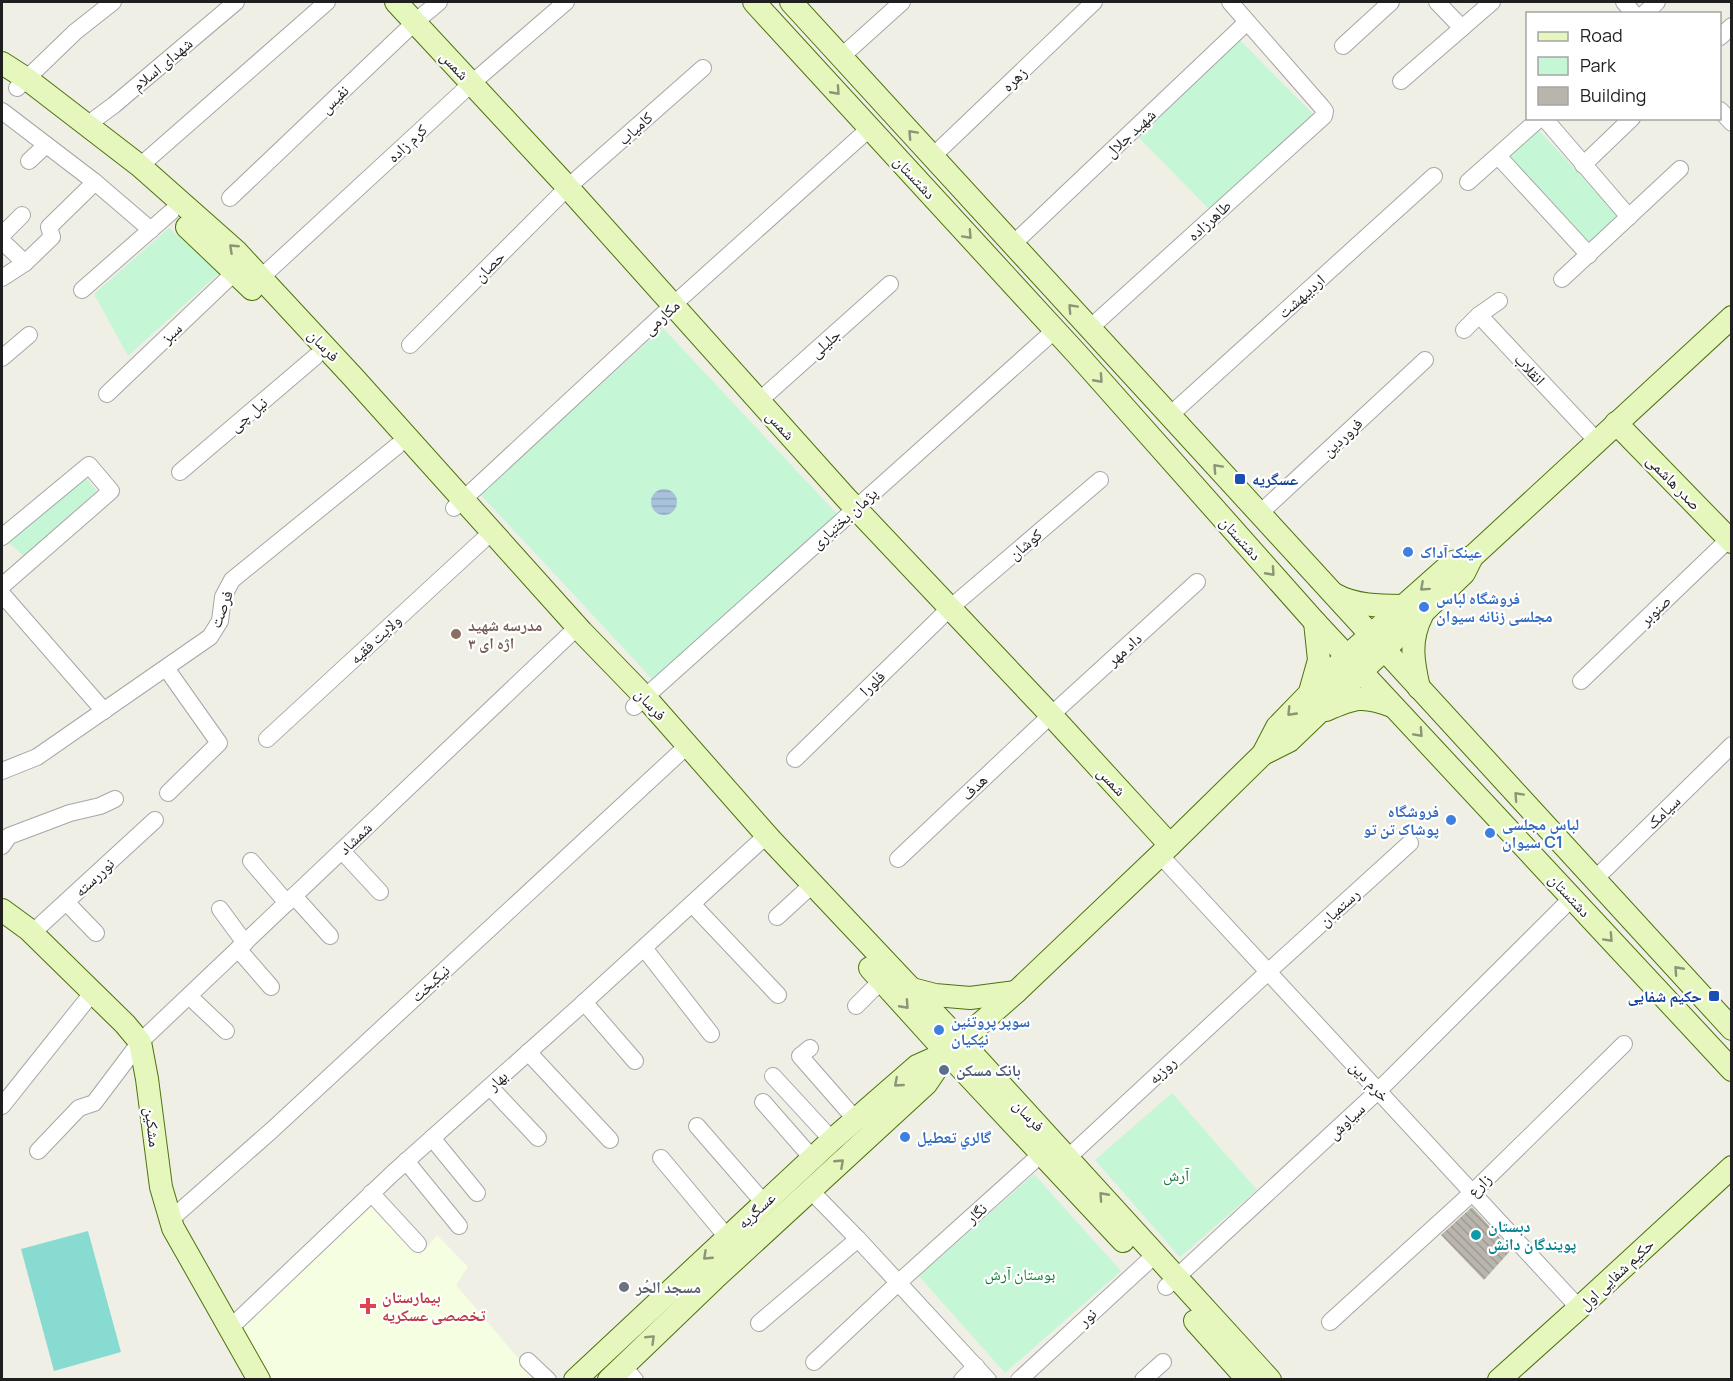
<svg xmlns="http://www.w3.org/2000/svg" width="1733" height="1381" font-family="Manrope,'Noto Naskh Arabic',sans-serif">
<style>
.education{fill:#f6fee1}
.park{fill:#c5f7d6}
.pitch{fill:#88dbd0}
.water{fill:url(#water-rules)}
.building{fill:url(#building-back-hatch)}
.lines{fill:none;stroke-linecap:round;stroke-linejoin:round}
.street-casing{stroke:#a6a6a6;stroke-width:18}
.secondary-casing{stroke:#4c730a;stroke-width:24}
.street{stroke:#fff;stroke-width:16}
.secondary{stroke:#e5f7bd;stroke-width:22}
.oneway{stroke:#8c9676}
.transit-dot{fill:#1a4fb4;stroke:#fff;stroke-width:2}
.shop-dot{fill:#3f7fe0;stroke:#fff;stroke-width:2}
.education-dot{fill:#8d6e63;stroke:#fff;stroke-width:2}
.service-dot{fill:#5c6f8a;stroke:#fff;stroke-width:2}
.culture-dot{fill:#0f9aa8;stroke:#fff;stroke-width:2}
.worship-dot{fill:#6b7280;stroke:#fff;stroke-width:2}
.health-dot{fill:#e0444e;stroke:#fff;stroke-width:2}
.labels{text-anchor:middle;stroke-width:4.5;stroke-linejoin:round;paint-order:stroke}
.street-label{font-size:16px;fill:#1f1f1f;stroke:#fff}
.transit-label{font-size:16px;font-weight:bold;fill:#164399;stroke:#fff;text-anchor:start}
.shop-label{font-size:16px;font-weight:bold;fill:#366cbe;stroke:#fff;text-anchor:start}
.education-label{font-size:16px;font-weight:bold;fill:#785e54;stroke:#fff;text-anchor:start}
.service-label{font-size:16px;font-weight:bold;fill:#4e5e75;stroke:#fff;text-anchor:start}
.park-label{font-size:16px;fill:#117a35;stroke:#fff}
.culture-label{font-size:16px;font-weight:bold;fill:#0d838f;stroke:#fff;text-anchor:start}
.worship-label{font-size:16px;font-weight:bold;fill:#5b616d;stroke:#fff;text-anchor:start}
.health-label{font-size:16px;font-weight:bold;fill:#be3a42;stroke:#fff;text-anchor:start}
</style>
<defs>
<pattern id="water-rules" width="6" height="5" patternUnits="userSpaceOnUse" patternTransform="scale(1.5)"><rect width="6" height="5" fill="#a8c2db"/><path d="M0 2.5h6" fill="none" stroke="#90a6bc"/></pattern>
<pattern id="building-back-hatch" width="6" height="6" patternUnits="userSpaceOnUse" patternTransform="scale(1.5)"><rect width="6" height="6" fill="#b9b5ac"/><path d="M-1 5l2 2M0 0l6 6M5-1l2 2" fill="none" stroke="#9f9b94"/></pattern>
</defs>
<rect width="100%" height="100%" fill="#efefe6"/>
<!-- education -->
<polygon class="education" points="372,1205 420,1255 437,1235 468,1267 456,1285 536,1379 269,1379 240,1327"/>
<!-- park -->
<g class="park">
<polygon points="1240,40 1314,115 1210,210 1138,137"/>
<polygon points="1537,128 1618,216 1587,246 1504,155"/>
<polygon points="169,228 219,273 128,356 94,294"/>
<polygon points="663,328 839,516 654,681 480,494"/>
<polygon points="85,477 97,491 24,556 9,543"/>
<polygon points="1172,1093 1257,1190 1180,1257 1095,1160"/>
<polygon points="1034,1174 1121,1271 1005,1373 919,1276"/>
</g>
<!-- pitch -->
<polygon class="pitch" points="88,1231 121,1352 54,1371 21,1249"/>
<!-- water -->
<circle class="water" cx="664" cy="502" r="13"/>
<!-- building -->
<polygon class="building" points="1472,1207 1511,1250 1484,1280 1441,1235"/>
<g class="lines">
<!-- street casing -->
<g class="street-casing">
<g id="street">
<polyline points="1437,2 1462,28"/>
<polyline points="1624,2 1634,14"/>
<polyline points="1644,14 1657,2"/>
<polyline points="1720,37 1732,26"/>
<polyline points="1343,46 1391,2"/>
<polyline points="841,57 902,2"/>
<polyline points="1401,81 1492,2"/>
<polyline points="17,88 75,32 113,2"/>
<polyline points="1720,110 1732,123"/>
<polyline points="2,111 95,182 151,230"/>
<polyline points="1544,118 1629,217"/>
<polyline points="87,125 114,105 236,2"/>
<polyline points="933,156 1094,2"/>
<polyline points="1498,156 1589,255"/>
<polyline points="29,161 46,145"/>
<polyline points="1583,165 1632,118"/>
<polyline points="140,166 327,2"/>
<polyline points="1468,182 1540,118"/>
<polyline points="230,198 415,22 439,2"/>
<polyline points="2,235 22,215"/>
<polyline points="2,241 25,263"/>
<polyline points="1013,244 1247,22"/>
<polyline points="2,278 25,263 52,237 49,227 95,182"/>
<polyline points="1562,279 1680,169"/>
<polyline points="254,284 472,83 566,2"/>
<polyline points="82,290 171,212"/>
<polyline points="1499,301 1479,315 1597,441"/>
<polyline points="1090,328 1324,116 1325,111 1321,106 1230,2"/>
<polyline points="1464,330 1479,315"/>
<polyline points="410,345 568,187 703,68"/>
<polyline points="2,358 29,335"/>
<polyline points="107,394 235,272"/>
<polyline points="759,401 890,284"/>
<polyline points="1169,416 1434,176"/>
<polyline points="180,472 315,357"/>
<polyline points="454,508 673,305 870,128"/>
<polyline points="1259,514 1425,360"/>
<polyline points="2,537 89,465 111,491 2,586"/>
<polyline points="2,594 104,711"/>
<polyline points="166,668 219,743 168,793"/>
<polyline points="1581,681 1729,539"/>
<polyline points="634,707 1055,330"/>
<polyline points="267,739 483,540"/>
<polyline points="795,759 950,608 1100,480"/>
<polyline points="2,771 37,757 210,637 220,621 223,597 232,580 397,446"/>
<polyline points="2,846 9,836 70,813 100,806 115,799"/>
<polyline points="342,851 380,892"/>
<polyline points="1160,855 1579,1308"/>
<polyline points="898,859 1051,715 1197,582"/>
<polyline points="251,861 287,903"/>
<polyline points="1595,879 1732,745"/>
<polyline points="294,896 330,936"/>
<polyline points="66,902 96,933"/>
<polyline points="692,904 778,995"/>
<polyline points="220,909 245,943"/>
<polyline points="777,917 813,884"/>
<polyline points="32,933 155,820"/>
<polyline points="644,948 711,1034"/>
<polyline points="238,949 271,987"/>
<polyline points="189,996 226,1031"/>
<polyline points="584,1002 635,1061"/>
<polyline points="856,1006 882,980"/>
<polyline points="810,1048 800,1056 856,1120"/>
<polyline points="528,1052 610,1140"/>
<polyline points="773,1076 832,1140"/>
<polyline points="490,1087 538,1138"/>
<polyline points="763,1102 812,1158"/>
<polyline points="2,1106 93,992"/>
<polyline points="697,1126 764,1203"/>
<polyline points="432,1138 477,1193"/>
<polyline points="38,1151 79,1108 94,1103 140,1042 569,635"/>
<polyline points="661,1158 727,1237"/>
<polyline points="406,1161 459,1226"/>
<polyline points="1061,1164 1269,971 1410,843"/>
<polyline points="811,1191 858,1239 988,1380"/>
<polyline points="371,1193 418,1244"/>
<polyline points="170,1220 272,1130 688,745"/>
<polyline points="1166,1287 1379,1090 1572,898"/>
<polyline points="1330,1322 1473,1192 1624,1044"/>
<polyline points="759,1323 858,1239"/>
<polyline points="230,1328 393,1173 579,1007 767,835"/>
<polyline points="528,1361 548,1380"/>
<polyline points="814,1362 898,1283 1049,1147"/>
<polyline points="623,1366 635,1380"/>
<polyline points="962,1380 976,1366"/>
<polyline points="1019,1380 1156,1254"/>
<polyline points="1143,1380 1163,1362"/>
</g>
</g>
<!-- secondary casing -->
<g class="secondary-casing">
<g id="secondary">
<polyline points="396,2 562,181 846,498 1051,715 1170,845"/>
<polyline points="754,2 1078,355 1315,622 1732,1070"/>
<polyline points="791,2 1732,1029"/>
<polyline points="2,63 27,79 140,166 236,251 353,377 582,632 645,697 771,840 969,1050 1270,1380"/>
<polyline points="187,227 252,289"/>
<polyline points="1616,423 1732,542"/>
<path d="M 1334,594 C 1355,606 1380,606 1403,606"/>
<path d="M 1419,688 C 1413,662 1409,640 1422,615"/>
<polyline points="1310,692 1319,660 1315,622"/>
<path d="M 1326,710 C 1355,697 1363,695 1392,706"/>
<polyline points="1263,754 1277,727 1310,693 1347,656 1453,562 1472,557"/>
<polyline points="2,910 28,929 125,1024 140,1042 147,1079 161,1187 173,1228 259,1380"/>
<polyline points="870,968 947,1053 1123,1241"/>
<polyline points="912,989 935,995 970,998 1016,992"/>
<polyline points="1195,1321 1248,1380"/>
<polyline points="575,1380 832,1140 917,1066 946,1053"/>
<polyline points="609,1380 714,1279 926,1084 947,1053 1016,992 1160,855 1263,754 1289,741 1464,573 1472,557 1732,317"/>
<polyline points="1499,1380 1579,1308 1732,1167"/>
</g>
</g>
<!-- street -->
<use href="#street" class="street"/>
<!-- secondary -->
<use href="#secondary" class="secondary"/>
</g>
<!-- one-way arrows -->
<defs><path id="oneway-chevron" d="M-2-3.5L2.5 0L-2 3.5" fill="none" stroke-width="1.6" stroke-linecap="round" stroke-linejoin="round" transform="scale(1.5)"/></defs>
<g class="oneway">
<use href="#oneway-chevron" transform="translate(836 91) rotate(48)"/>
<use href="#oneway-chevron" transform="translate(912 134) rotate(-133)"/>
<use href="#oneway-chevron" transform="translate(968 235) rotate(47)"/>
<use href="#oneway-chevron" transform="translate(233 248) rotate(-137)"/>
<use href="#oneway-chevron" transform="translate(1072 308) rotate(-133)"/>
<use href="#oneway-chevron" transform="translate(1099 379) rotate(48)"/>
<use href="#oneway-chevron" transform="translate(1217 468) rotate(-133)"/>
<use href="#oneway-chevron" transform="translate(1271 572) rotate(48)"/>
<use href="#oneway-chevron" transform="translate(1424 587) rotate(138)"/>
<use href="#oneway-chevron" transform="translate(1291 712) rotate(134)"/>
<use href="#oneway-chevron" transform="translate(1419 733) rotate(47)"/>
<use href="#oneway-chevron" transform="translate(1518 796) rotate(-133)"/>
<use href="#oneway-chevron" transform="translate(1609 938) rotate(47)"/>
<use href="#oneway-chevron" transform="translate(1678 970) rotate(-132)"/>
<use href="#oneway-chevron" transform="translate(905 1005) rotate(48)"/>
<use href="#oneway-chevron" transform="translate(898 1083) rotate(139)"/>
<use href="#oneway-chevron" transform="translate(840 1163) rotate(-43)"/>
<use href="#oneway-chevron" transform="translate(1103 1196) rotate(-132)"/>
<use href="#oneway-chevron" transform="translate(707 1256) rotate(137)"/>
<use href="#oneway-chevron" transform="translate(651 1339) rotate(-44)"/>
</g>
<!-- markers -->
<g class="transit-dot">
<rect x="1234" y="473" width="12" height="12" rx="3"/>
<rect x="1708" y="990" width="12" height="12" rx="3"/>
</g>
<g class="shop-dot">
<circle cx="1408" cy="552" r="6"/>
<circle cx="1424" cy="607" r="6"/>
<circle cx="1451" cy="820" r="6"/>
<circle cx="1490" cy="833" r="6"/>
<circle cx="939" cy="1030" r="6"/>
<circle cx="905" cy="1137" r="6"/>
</g>
<circle class="education-dot" cx="456" cy="634" r="6"/>
<circle class="service-dot" cx="944" cy="1070" r="6"/>
<circle class="culture-dot" cx="1476" cy="1235" r="6"/>
<circle class="worship-dot" cx="624" cy="1287" r="6"/>
<path class="health-dot" d="M365 1297h6v6h6v6h-6v6h-6v-6h-6v-6h6z"/>
<g class="labels">
<!-- street labels -->
<g class="street-label">
<text transform="translate(162 64) rotate(-40)" y="6">شهدای اسلام</text>
<text transform="translate(455 65) rotate(47)" y="6">شمس</text>
<text transform="translate(1014 79) rotate(-44)" y="6">زهره</text>
<text transform="translate(334 99) rotate(-44)" y="6">نفیس</text>
<text transform="translate(635 128) rotate(-42)" y="6">کامیاب</text>
<text transform="translate(1130 133) rotate(-43)" y="6">شهید جلال</text>
<text transform="translate(407 143) rotate(-43)" y="6">کرم زاده</text>
<text transform="translate(915 177) rotate(47)" y="6">دشتستان</text>
<text transform="translate(1209 220) rotate(-42)" y="6">طاهرزاده</text>
<text transform="translate(489 266) rotate(-45)" y="6">حصان</text>
<text transform="translate(1301 296) rotate(-42)" y="6">اردیبهشت</text>
<text transform="translate(661 317) rotate(-43)" y="6">مکارمی</text>
<text transform="translate(171 333) rotate(-44)" y="6">سبز</text>
<text transform="translate(825 343) rotate(-42)" y="6">جلیلی</text>
<text transform="translate(324 345) rotate(47)" y="6">فرسان</text>
<text transform="translate(1530 369) rotate(47)" y="6">انقلاب</text>
<text transform="translate(248 414) rotate(-40)" y="6">نیل چی</text>
<text transform="translate(781 425) rotate(48)" y="6">شمس</text>
<text transform="translate(1342 437) rotate(-43)" y="6">فروردین</text>
<text transform="translate(1674 482) rotate(46)" y="6">صدر هاشمی</text>
<text transform="translate(844 518) rotate(-42)" y="6">پژمان بختیاری</text>
<text transform="translate(1241 538) rotate(48)" y="6">دشتستان</text>
<text transform="translate(1025 544) rotate(-40)" y="6">کوشان</text>
<text transform="translate(221 609) rotate(-70)" y="6">فرصت</text>
<text transform="translate(1655 610) rotate(-44)" y="6">صنوبر</text>
<text transform="translate(375 639) rotate(-43)" y="6">ولایت فقیه</text>
<text transform="translate(1124 649) rotate(-42)" y="6">داد مهر</text>
<text transform="translate(872 683) rotate(-44)" y="6">فلورا</text>
<text transform="translate(651 704) rotate(48)" y="6">فرسان</text>
<text transform="translate(1112 781) rotate(47)" y="6">شمس</text>
<text transform="translate(974 787) rotate(-44)" y="6">هدف</text>
<text transform="translate(1663 812) rotate(-44)" y="6">سیامک</text>
<text transform="translate(355 838) rotate(-44)" y="6">شمشاد</text>
<text transform="translate(94 877) rotate(-43)" y="6">نوررسته</text>
<text transform="translate(1570 895) rotate(47)" y="6">دشتستان</text>
<text transform="translate(1339 907) rotate(-42)" y="6">رستمیان</text>
<text transform="translate(430 983) rotate(-43)" y="6">نیکبخت</text>
<text transform="translate(1162 1070) rotate(-43)" y="6">روزبه</text>
<text transform="translate(497 1080) rotate(-42)" y="6">بهار</text>
<text transform="translate(1370 1081) rotate(47)" y="6">خرم دین</text>
<text transform="translate(1029 1115) rotate(47)" y="6">فرسان</text>
<text transform="translate(1346 1121) rotate(-43)" y="6">سیاوش</text>
<text transform="translate(153 1127) rotate(83)" y="6">مشکین</text>
<text transform="translate(1479 1185) rotate(-44)" y="6">زارع</text>
<text transform="translate(756 1210) rotate(-43)" y="6">عسگریه</text>
<text transform="translate(976 1213) rotate(-42)" y="6">نگار</text>
<text transform="translate(1616 1274) rotate(-43)" y="6">حکیم شفایی اول</text>
<text transform="translate(1087 1317) rotate(-42)" y="6">نور</text>
</g>
<!-- transit labels -->
<g class="transit-label">
<text x="1252" y="485">عسگریه</text>
<text x="1702" y="1002" text-anchor="end">حکیم شفایی</text>
</g>
<!-- shop labels -->
<g class="shop-label">
<text x="1420" y="558">عینک آداک</text>
<text x="1436" y="604">فروشگاه لباس<tspan x="1436" dy="18">مجلسی زنانه سیوان</tspan></text>
<text x="1439" y="817" text-anchor="end">فروشگاه<tspan x="1439" dy="18">پوشاک تن تو</tspan></text>
<text x="1502" y="830">لباس مجلسی<tspan x="1502" dy="18">سیوان C1</tspan></text>
<text x="951" y="1027">سوپر پروتئین<tspan x="951" dy="18">نیکیان</tspan></text>
<text x="917" y="1143">گالري تعطيل</text>
</g>
<!-- education labels -->
<g class="education-label">
<text x="468" y="631">مدرسه شهید<tspan x="468" dy="18">اژه ای ۳</tspan></text>
</g>
<!-- service labels -->
<g class="service-label">
<text x="956" y="1076">بانک مسکن</text>
</g>
<!-- park labels -->
<g class="park-label">
<text x="1176" y="1181">آرش</text>
<text x="1020" y="1280">بوستان آرش</text>
</g>
<!-- culture labels -->
<g class="culture-label">
<text x="1488" y="1232">دبستان<tspan x="1488" dy="18">پویندگان دانش</tspan></text>
</g>
<!-- worship labels -->
<g class="worship-label">
<text x="636" y="1293">مسجد الحُر</text>
</g>
<!-- health labels -->
<g class="health-label">
<text x="382" y="1303">بیمارستان<tspan x="382" dy="18">تخصصی عسکریه</tspan></text>
</g>
</g>
<!-- border -->
<rect width="1733" height="1381" fill="none" stroke="#1f1f1f" stroke-width="6"/>
<!-- legend -->
<rect x="1526" y="12" width="195" height="108" fill="#ffffff" stroke="#a5a5a5" stroke-width="1.5"/>
<rect x="1538" y="32" width="30" height="9" fill="#e5f7bd" stroke="#a5a5a5" stroke-width="1.5"/>
<text x="1580" y="42" font-size="18" fill="#1f1f1f">Road</text>
<rect x="1538" y="57" width="30" height="18" fill="#c5f7d6" stroke="#a5a5a5" stroke-width="1.5"/>
<text x="1580" y="72" font-size="18" fill="#1f1f1f">Park</text>
<rect x="1538" y="87" width="30" height="18" fill="#b9b5ac" stroke="#a5a5a5" stroke-width="1.5"/>
<text x="1580" y="102" font-size="18" fill="#1f1f1f">Building</text>
</svg>
